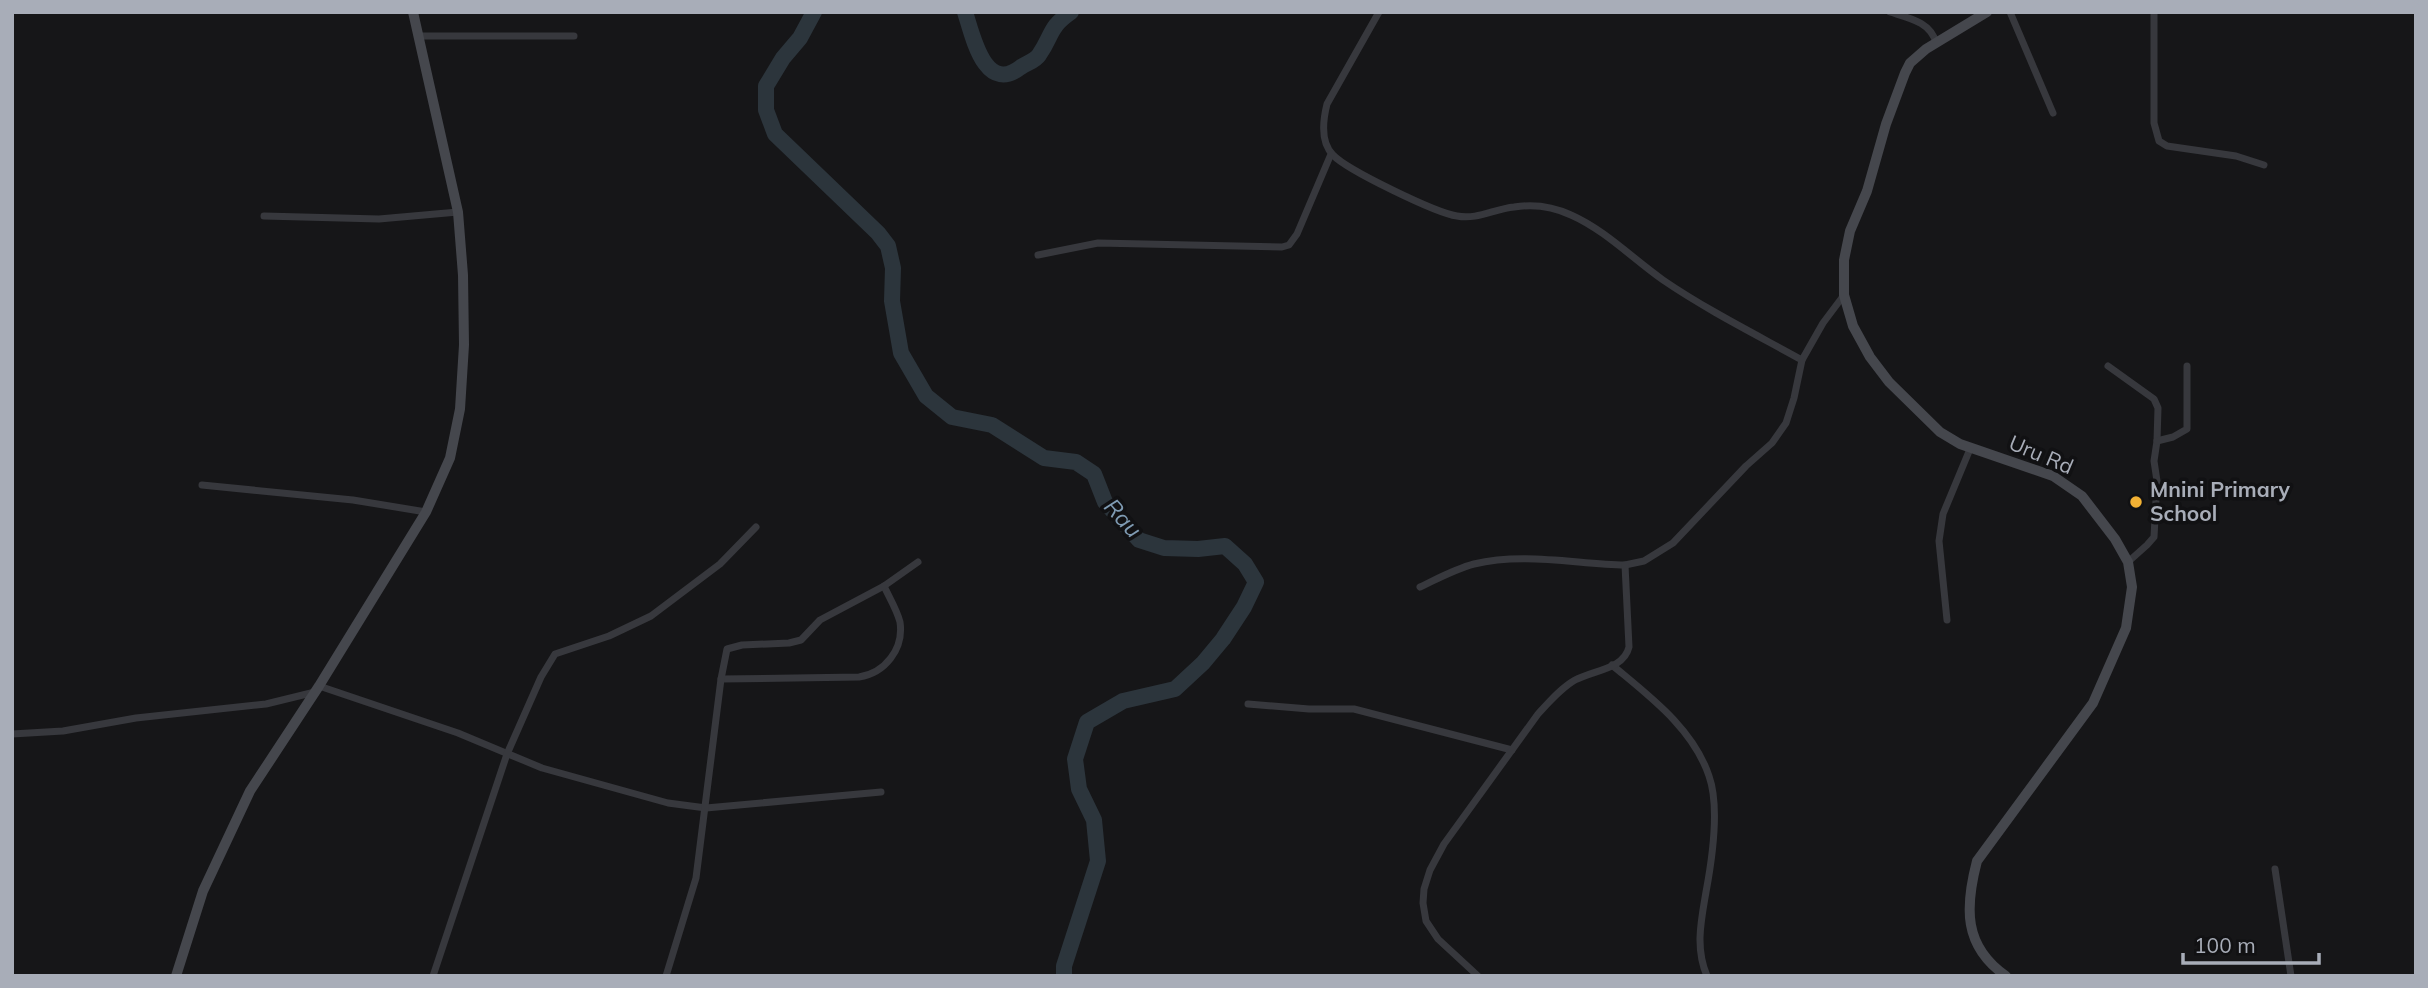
<svg xmlns="http://www.w3.org/2000/svg" width="2428" height="988" font-family="Mulish,sans-serif">
<style>
.lines{fill:none;stroke-linecap:round;stroke-linejoin:round}
.river{stroke:#2c353c;stroke-width:16}
.street{stroke:#37383d;stroke-width:7}
.secondary{stroke:#45474d;stroke-width:10}
.poi-dot{fill:#f2b134;stroke:#111113;stroke-width:2.5}
.labels{text-anchor:middle;stroke-width:7;stroke-linejoin:round;paint-order:stroke}
.street-label{font-size:21px;fill:#a8adb8;stroke:#111113}
.poi-label{font-size:21px;font-weight:bold;fill:#a8adb8;stroke:#111113;text-anchor:start}
.water-label{font-size:23px;font-style:italic;fill:#7f9bb3;stroke:#111113}
</style>
<rect width="100%" height="100%" fill="#161618"/>
<g class="lines">
<!-- river -->
<g class="river">
<polyline points="814,12 800,38 783,58 766,86 766,110 775,134 878,233 888,246 893,268 892,301 901,353 926,396 952,417 992,425 1044,458 1076,462 1094,474 1105,502 1139,540 1164,548 1198,549 1225,546 1245,564 1256,582 1244,607 1223,639 1203,663 1175,689 1123,701 1087,722 1075,759 1079,789 1094,820 1098,861 1064,966 1064,976"/>
<path d="M 965,12 C 973,37 985,95 1021,67 C 1027,63 1035,61 1039,55 C 1053,35 1048,28 1071,12"/>
</g>
<!-- street -->
<g class="street">
<path d="M 1379,12 L 1327,104 C 1323,120 1320,142 1333,155 C 1347,170 1436,213 1457,216 C 1477,220 1494,209 1514,207 C 1533,204 1554,207 1571,215 C 1605,230 1633,259 1663,280 C 1707,310 1755,334 1802,360"/>
<path d="M 1890,12 C 1909,18 1931,22 1936,43"/>
<polyline points="2010,12 2053,113"/>
<polyline points="2154,12 2154,123 2159,141 2167,146 2236,156 2264,165"/>
<polyline points="419,36 574,36"/>
<polyline points="264,216 379,219 458,212"/>
<polyline points="1038,255 1098,243 1282,247 1289,245 1297,234 1331,154"/>
<polyline points="2108,366 2154,399 2158,408 2157,441 2154,461 2157,481 2154,537 2147,545 2128,562"/>
<polyline points="2157,441 2173,437 2187,429 2187,366"/>
<polyline points="202,485 353,500 426,512"/>
<path d="M 1420,587 C 1437,579 1455,569 1474,564 C 1523,552 1576,564 1625,565 L 1644,561 L 1673,543 L 1746,466 L 1772,443 L 1786,423 L 1794,398 L 1802,360 L 1823,323 L 1844,295"/>
<polyline points="1947,620 1939,541 1943,514 1970,449"/>
<path d="M 1612,665 C 1649,696 1693,728 1709,776 C 1720,807 1712,860 1706,892 C 1701,921 1695,948 1707,976"/>
<path d="M 721,679 L 859,677 C 885,673 904,649 900,622 C 897,610 889,597 884,586"/>
<polyline points="319,686 458,733 542,768 668,803 706,808 881,792"/>
<polyline points="1248,704 1309,709 1354,709 1512,750"/>
<polyline points="12,734 63,731 136,718 266,704 315,692"/>
<polyline points="2275,869 2291,976"/>
<polyline points="433,976 507,754 541,677 555,654 609,636 651,616 720,564 756,527"/>
<polyline points="666,976 696,878 721,679 727,649 742,645 789,643 801,640 820,620 884,586 918,562"/>
<path d="M 1478,976 L 1438,939 L 1426,921 L 1423,903 L 1424,889 L 1430,870 L 1444,844 L 1538,714 C 1549,702 1561,688 1575,680 C 1594,670 1624,669 1629,647 L 1625,565"/>
</g>
<!-- secondary -->
<g class="secondary">
<path d="M 1987,12 L 1926,49 L 1910,63 L 1905,73 L 1886,124 L 1867,191 L 1850,231 L 1844,260 L 1844,295 L 1853,326 L 1870,357 L 1889,382 L 1940,432 L 1960,444 L 2053,476 L 2082,496 L 2115,539 L 2128,562 L 2132,587 L 2126,628 L 2093,703 L 1977,861 C 1965,907 1963,946 2006,976"/>
<polyline points="176,976 203,891 250,791 319,686 426,512 450,458 460,409 464,345 463,275 458,212 413,12"/>
</g>
</g>
<!-- markers -->
<circle class="poi-dot" cx="2136" cy="502" r="7"/>
<g class="labels">
<!-- street labels -->
<g class="street-label">
<text transform="translate(2041 455) rotate(23)" y="7">Uru Rd</text>
</g>
<!-- poi labels -->
<g class="poi-label">
<text x="2150" y="497">Mnini Primary<tspan x="2150" dy="24">School</tspan></text>
</g>
<!-- water labels -->
<g class="water-label">
<text transform="translate(1123 518) rotate(48)" y="8">Rau</text>
</g>
</g>
<!-- border -->
<rect width="2428" height="988" fill="none" stroke="#a8adb8" stroke-width="28"/>
<!-- scale -->
<path d="M2183 953v10h136v-10" fill="none" stroke="#a8adb8" stroke-width="3.5"/>
<text x="2194" y="953" font-size="21" fill="#a8adb8" stroke="#111113" stroke-width="5" paint-order="stroke">100 m</text>
</svg>
